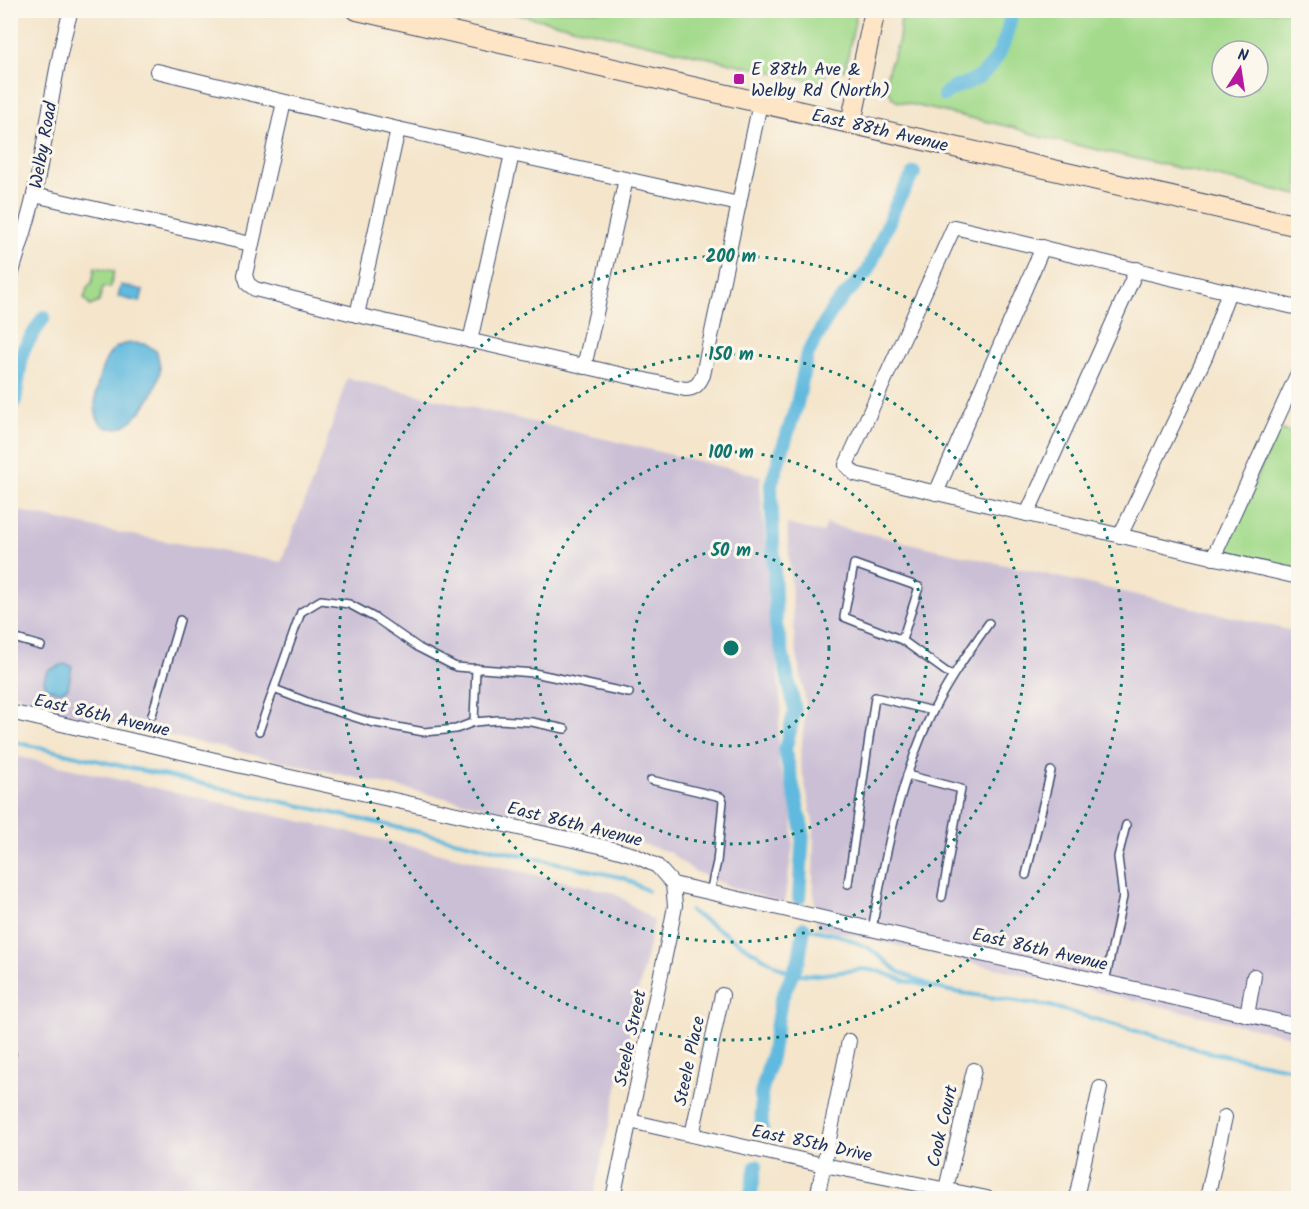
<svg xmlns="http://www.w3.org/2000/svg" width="1309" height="1209" font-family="Kalam,sans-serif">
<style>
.industrial{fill:#cbbfd5}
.green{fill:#a3da8b;stroke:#5f8474;stroke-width:1.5;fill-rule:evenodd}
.water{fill:#61b9de;stroke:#3e749e;stroke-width:1.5}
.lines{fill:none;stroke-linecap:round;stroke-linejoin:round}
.stream{stroke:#61b9de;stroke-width:4}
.canal{stroke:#61b9de;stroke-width:14}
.lane-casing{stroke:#3c4a6e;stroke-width:10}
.street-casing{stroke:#3c4a6e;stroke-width:16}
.secondary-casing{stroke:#3c4a6e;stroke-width:22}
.lane{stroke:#fff;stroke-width:7}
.street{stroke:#fff;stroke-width:14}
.secondary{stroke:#fde5c5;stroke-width:20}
.ring{fill:none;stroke:#0f766e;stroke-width:3;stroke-dasharray:3 6}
.poi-dot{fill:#b5179e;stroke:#fbf7ec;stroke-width:2}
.labels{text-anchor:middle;stroke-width:6;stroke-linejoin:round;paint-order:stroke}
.poi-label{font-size:18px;fill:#1b2f5e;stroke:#fbf7ec;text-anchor:start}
.street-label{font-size:18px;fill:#1b2f5e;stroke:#fbf7ec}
.centre{fill:#0f766e;stroke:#fbf7ec;stroke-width:3}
.ring-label{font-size:18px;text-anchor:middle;font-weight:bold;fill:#0f766e;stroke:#fbf7ec;stroke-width:6;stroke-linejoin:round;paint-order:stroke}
</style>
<rect width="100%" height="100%" fill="#fbf7ec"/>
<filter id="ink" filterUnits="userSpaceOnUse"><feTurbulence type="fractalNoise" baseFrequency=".0167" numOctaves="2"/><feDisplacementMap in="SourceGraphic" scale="12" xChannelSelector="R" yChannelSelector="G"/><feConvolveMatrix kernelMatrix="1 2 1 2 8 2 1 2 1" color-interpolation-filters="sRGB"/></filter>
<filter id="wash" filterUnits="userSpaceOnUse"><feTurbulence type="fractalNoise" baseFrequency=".008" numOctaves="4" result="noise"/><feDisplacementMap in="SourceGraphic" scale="24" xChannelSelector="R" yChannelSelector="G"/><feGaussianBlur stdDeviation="1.35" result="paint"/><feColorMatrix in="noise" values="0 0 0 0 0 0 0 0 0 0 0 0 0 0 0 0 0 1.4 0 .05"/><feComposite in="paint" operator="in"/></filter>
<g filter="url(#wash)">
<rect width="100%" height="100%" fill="#f4e5cb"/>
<!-- industrial -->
<g class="industrial">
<polygon points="347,378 761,476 760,486 781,707 778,737 779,766 792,806 793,845 784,903 733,888 694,871 669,852 620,837 49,709 11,691 11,509 110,531 281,562 320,462"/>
<polygon points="787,524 823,533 826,524 1298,632 1298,1038 817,927 813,884 814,827 800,761 806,705 795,644"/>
<polygon points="11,755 615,893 654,921 593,1198 11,1198"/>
</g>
<!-- green -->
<g class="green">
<polygon points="502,11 857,10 857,11 845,70 829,70 820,83"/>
<path d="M 901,11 L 1298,11 L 1298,195 L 1041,137 L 1015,128 L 896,101 C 875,83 894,61 899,39 C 900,30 901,20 901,11 ZM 1222,51 L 1258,51 L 1258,87 L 1222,87 Z"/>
<polygon points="95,267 114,271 110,288 103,287 99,302 90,306 84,298 88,286 92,283"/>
<polygon points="1298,423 1298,569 1232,554 1228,551 1227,546 1228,540 1279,429 1294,434"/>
</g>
<!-- water -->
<g class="water">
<polygon points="121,285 143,290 140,302 118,297"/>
<path d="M 132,343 L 146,344 L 157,352 C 158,358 160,364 160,370 C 159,391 129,440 104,426 C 86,415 100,364 111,352 C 117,345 124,344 132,343 Z"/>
<polygon points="64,664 72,666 68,688 60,692 46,688 44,680 47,671"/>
</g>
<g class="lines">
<!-- stream -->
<g class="stream">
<polyline points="10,741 624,878 648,891"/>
<polyline points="690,911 749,949 786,971 800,974 817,975 863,969 878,971 906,981 955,992 1050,1006 1208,1052 1298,1070"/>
<polyline points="804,928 838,935 869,948 899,972 928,984"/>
</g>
<!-- canal -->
<g class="canal">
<path d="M 944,95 C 951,87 960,86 969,82 C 998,70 1007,39 1012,10"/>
<polyline points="10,408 15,400 23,350 44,317"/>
<polyline points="799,898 803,832 785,750 795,710 776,625 771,484 797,404 807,355 833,308 868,271 898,200 914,173"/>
<polyline points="762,1129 761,1094 771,1057 781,1000 799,959 804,928"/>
<polyline points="750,1198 756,1166"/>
</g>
</g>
</g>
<g filter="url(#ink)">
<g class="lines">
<!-- lane casing -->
<g class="lane-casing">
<g id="lane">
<polyline points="10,637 41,646"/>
<polyline points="902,640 919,587 854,564 844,617 902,640 952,676"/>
<polyline points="274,689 310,703 370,722 424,732 456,729 474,722 498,720 532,722 565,729"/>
<polyline points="152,715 180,620"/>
<polyline points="474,722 476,668"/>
<polyline points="259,731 301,612 321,600 349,604 377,619 419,648 456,667 534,673 629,693"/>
<polyline points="907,775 961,789 942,897"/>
<polyline points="651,780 721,797 723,801 717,862 710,892"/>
<polyline points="1026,875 1051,771"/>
<polyline points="848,884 875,697 933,711"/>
<path d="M 872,930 C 885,855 900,777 934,709 C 950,678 969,651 989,623"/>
<polyline points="1105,982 1123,897 1118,857 1126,825"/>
<polyline points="10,1052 12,1054"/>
</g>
</g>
<!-- street casing -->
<g class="street-casing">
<g id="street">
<polyline points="157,71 398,129 739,204"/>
<path d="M 284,102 L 245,275 L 248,284 L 255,289 L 357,315 L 685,389 C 695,389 699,384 703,375 L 760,103"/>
<polyline points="34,195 251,244"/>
<path d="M 10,279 C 18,251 28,223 34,195 C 48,134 53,71 71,10"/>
<polyline points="1298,308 954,227 846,465 855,474 1298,577"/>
<polyline points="357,315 398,129"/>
<polyline points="470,341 512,154"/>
<polyline points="584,367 626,179"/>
<polyline points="936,493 1043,247"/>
<polyline points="1027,514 1137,269"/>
<polyline points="1120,536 1206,355 1229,291"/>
<polyline points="1213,558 1298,373"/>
<polyline points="10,712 254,769 609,848 634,855 657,866 673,884 1298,1026"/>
<polyline points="1247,1015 1254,976"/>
<polyline points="630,1121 824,1165 987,1198"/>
<polyline points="692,1135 722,995"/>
<polyline points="944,1197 974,1070"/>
<polyline points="613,1198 670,932 675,906 673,884"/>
<polyline points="817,1198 849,1041"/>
<polyline points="1076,1198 1100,1088"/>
<polyline points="1207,1198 1225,1117"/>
</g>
</g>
<!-- secondary casing -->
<g class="secondary-casing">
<g id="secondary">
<polyline points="357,10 1298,226"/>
<polyline points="851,123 875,10"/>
</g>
</g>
<!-- lane -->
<use href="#lane" class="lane"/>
<!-- street -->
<use href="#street" class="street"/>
<!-- secondary -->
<use href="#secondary" class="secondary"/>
</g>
</g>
<!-- distance rings -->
<g class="ring">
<circle cx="731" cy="648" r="98"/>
<circle cx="731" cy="648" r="196"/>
<circle cx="731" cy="648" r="294"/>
<circle cx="731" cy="648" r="392"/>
</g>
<!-- markers -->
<rect class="poi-dot" x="733" y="73" width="12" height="12" rx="3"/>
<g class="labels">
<!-- poi labels -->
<g class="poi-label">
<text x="751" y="75">E 88th Ave &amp;<tspan x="751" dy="21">Welby Rd (North)</tspan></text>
</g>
<!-- street labels -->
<g class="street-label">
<text transform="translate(880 130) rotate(13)" y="6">East 88th Avenue</text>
<text transform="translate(43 145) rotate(-80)" y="6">Welby Road</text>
<text transform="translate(102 715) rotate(13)" y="6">East 86th Avenue</text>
<text transform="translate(575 824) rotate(14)" y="6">East 86th Avenue</text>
<text transform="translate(1040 949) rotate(13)" y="6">East 86th Avenue</text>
<text transform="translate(630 1038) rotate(-78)" y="6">Steele Street</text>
<text transform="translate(689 1061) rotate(-78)" y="6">Steele Place</text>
<text transform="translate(942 1126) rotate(-77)" y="6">Cook Court</text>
<text transform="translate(812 1143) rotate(12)" y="6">East 85th Drive</text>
</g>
</g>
<circle cx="731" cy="648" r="9" class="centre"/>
<g class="ring-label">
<text x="731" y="262">200 m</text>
<text x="731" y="360">150 m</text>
<text x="731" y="458">100 m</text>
<text x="731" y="556">50 m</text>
</g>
<!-- margin -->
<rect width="1309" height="1209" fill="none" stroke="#fbf7ec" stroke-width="36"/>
<!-- north arrow -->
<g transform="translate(1240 69) rotate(12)"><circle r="28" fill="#fbf7ec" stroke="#a1a7b3" stroke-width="1.5"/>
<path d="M0-4.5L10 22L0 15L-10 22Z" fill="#b5179e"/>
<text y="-9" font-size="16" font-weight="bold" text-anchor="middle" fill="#1b2f5e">N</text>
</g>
</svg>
